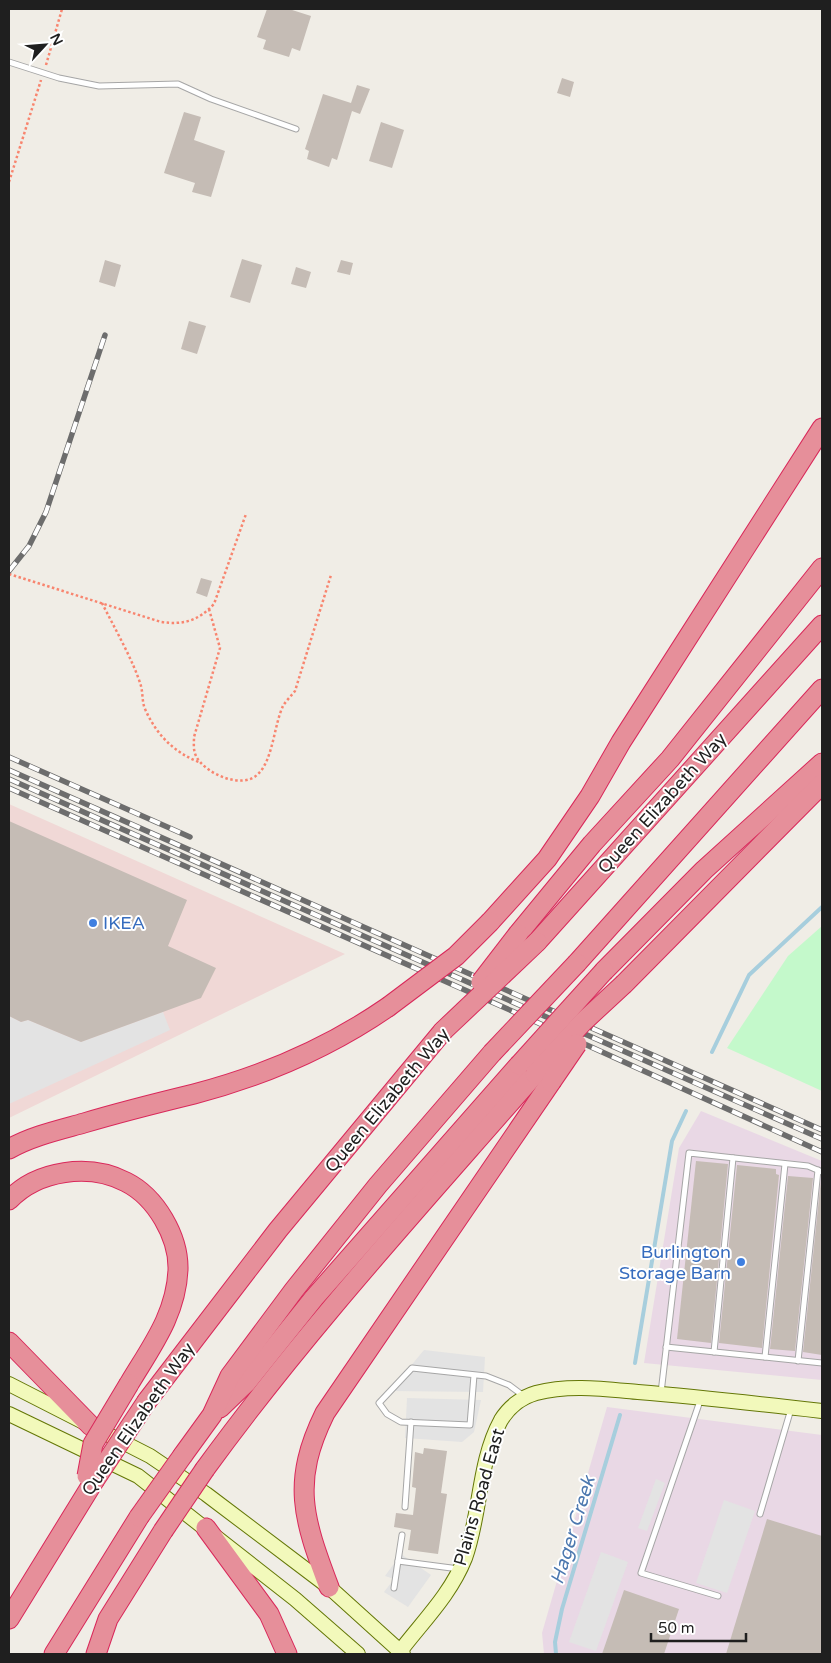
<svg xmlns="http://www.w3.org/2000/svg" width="831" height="1663" font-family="'Varela Round',sans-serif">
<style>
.commercial{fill:#f0d8d6}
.industrial{fill:#e9d8e5}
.park{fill:#c4f9cb}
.parking{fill:#e3e3e3}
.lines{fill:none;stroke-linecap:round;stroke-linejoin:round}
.stream{stroke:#a7cedd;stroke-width:4}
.building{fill:#c5bcb5}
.service-casing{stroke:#a6a6a6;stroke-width:7}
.secondary-casing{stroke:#647706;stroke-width:16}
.motorway-casing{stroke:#d9285a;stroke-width:21}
.path{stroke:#f8856f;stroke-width:2.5;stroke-dasharray:2.5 2.5;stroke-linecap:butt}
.service{stroke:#fff;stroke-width:5}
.secondary{stroke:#f2f9bb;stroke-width:14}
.motorway{stroke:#e68f9a;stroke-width:19}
.rail-casing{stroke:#6d6d6d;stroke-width:5.5}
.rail{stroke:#fff;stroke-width:4;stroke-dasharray:11;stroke-linecap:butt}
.motorway-bridge-casing{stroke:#d9285a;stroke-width:21;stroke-linecap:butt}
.motorway-bridge{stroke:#e68f9a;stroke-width:19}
.shop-dot{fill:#3f7fe0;stroke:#fff;stroke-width:2}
.labels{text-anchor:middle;stroke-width:4;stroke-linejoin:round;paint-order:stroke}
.street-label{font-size:18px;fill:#1f1f1f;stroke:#fff}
.shop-label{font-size:18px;fill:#366cbe;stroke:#fff;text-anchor:start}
.water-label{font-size:19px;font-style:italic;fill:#4c78af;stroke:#fff}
</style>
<rect width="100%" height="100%" fill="#f0ede6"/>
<!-- commercial -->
<polygon class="commercial" points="9,804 345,954 9,1118"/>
<!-- industrial -->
<g class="industrial">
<polygon points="701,1111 822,1161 822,1380 644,1363 679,1148"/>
<polygon points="607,1407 822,1435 822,1654 544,1654 542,1633"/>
</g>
<!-- park -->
<polygon class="park" points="822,926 822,1091 727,1048 788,956"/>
<!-- parking -->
<g class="parking">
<polygon points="163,1012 170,1030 9,1104 9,1016 21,1022 28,1020 81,1042"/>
<polygon points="424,1350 485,1357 483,1392 390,1391"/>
<polygon points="407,1398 481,1400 474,1432 462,1442 405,1438"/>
<polygon points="656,1479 665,1483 647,1531 638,1528"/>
<polygon points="724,1500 755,1511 727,1593 696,1583"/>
<polygon points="601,1552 628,1562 596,1651 569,1642"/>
<polygon points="401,1554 431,1575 408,1607 384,1592 394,1579 385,1576"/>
</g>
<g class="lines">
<!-- stream -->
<g class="stream">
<polyline points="712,1052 749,975 822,907"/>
<polyline points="635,1363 672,1141 686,1111"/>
<polyline points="556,1654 555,1642 562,1609 620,1415"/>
</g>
</g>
<!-- building -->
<g class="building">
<polygon points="267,9 289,9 311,16 300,51 292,48 289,57 263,49 266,40 257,37"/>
<polygon points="562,78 574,82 570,97 557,93"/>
<polygon points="357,85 370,89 360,114 352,111 337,160 332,158 329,167 307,159 309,151 305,149 323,94 351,103"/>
<polygon points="184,112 201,117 194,140 225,151 211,197 192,192 195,183 164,173"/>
<polygon points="381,122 404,130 392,168 369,161"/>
<polygon points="242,259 262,265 250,303 230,297"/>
<polygon points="105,260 121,265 115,287 99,282"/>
<polygon points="341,260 353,263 350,275 337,272"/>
<polygon points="296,267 311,272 306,288 291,284"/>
<polygon points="189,321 206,326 197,354 181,349"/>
<polygon points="201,578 212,581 207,597 196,593"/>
<polygon points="9,821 187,900 168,946 216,968 201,998 81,1042 28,1020 21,1022 9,1016"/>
<polygon points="696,1161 728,1164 711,1343 677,1339"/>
<polygon points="737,1165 776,1169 776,1174 779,1175 762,1348 719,1343"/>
<polygon points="788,1176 813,1178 795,1351 770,1349"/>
<polygon points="821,1179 822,1179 822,1355 803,1352"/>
<polygon points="424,1448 447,1451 441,1493 447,1494 438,1554 408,1550 411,1530 394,1527 396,1513 413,1515 416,1488 412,1487 415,1452 423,1454"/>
<polygon points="767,1519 822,1536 822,1654 726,1654"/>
<polygon points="624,1590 679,1609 664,1654 602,1654"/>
</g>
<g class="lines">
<!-- service casing -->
<g class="service-casing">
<g id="service">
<polyline points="9,62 59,78 99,86 178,84 211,99 296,129"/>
<polyline points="666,1347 822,1363"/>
<polyline points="714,1352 733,1158"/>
<polyline points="765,1357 785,1164"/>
<polyline points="798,1361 818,1170"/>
<polyline points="474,1375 470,1425 401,1422 387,1414 379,1403 412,1368 486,1376 509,1385 525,1397"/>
<polyline points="661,1393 689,1153 808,1166 822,1172"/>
<polyline points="701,1398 641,1573 718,1596"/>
<polyline points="405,1507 411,1422"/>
<polyline points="760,1514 791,1409"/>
<polyline points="402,1535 398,1561 459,1569"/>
<polyline points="394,1588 398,1561"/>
</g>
</g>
<!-- secondary casing -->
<g class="secondary-casing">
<g id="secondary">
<polyline points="9,1384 150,1456 206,1494 329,1587 403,1654"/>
<polyline points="9,1414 138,1476 295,1599 358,1654"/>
<path d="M 398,1654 C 421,1623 450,1596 465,1558 C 481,1514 478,1462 501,1420 C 509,1407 522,1397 536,1393 C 569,1384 605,1389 638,1392 C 699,1397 761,1404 822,1411"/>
</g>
</g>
<!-- motorway casing -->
<g class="motorway-casing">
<g id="motorway">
<polyline points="490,922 547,859 590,796 621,742 822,428"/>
<polyline points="518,934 592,844 670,759 822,568"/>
<polyline points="537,942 822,625"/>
<polyline points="577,963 822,689"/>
<polyline points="604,971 704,870 822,763"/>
<polyline points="624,984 822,784"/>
<path d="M 9,1149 C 32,1136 59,1130 84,1123 C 121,1112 157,1103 194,1094 C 263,1076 330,1047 388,1007"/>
<path d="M 9,1200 C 38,1170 89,1163 126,1182 C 156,1197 179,1237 178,1270 C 176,1315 151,1347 129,1384"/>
<polyline points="9,1342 91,1426"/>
<polyline points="147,1401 278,1230 443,1031"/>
<polyline points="220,1408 246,1383 314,1298 519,1065"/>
<polyline points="183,1455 212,1415 230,1376 294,1290 378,1185 492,1053"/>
<path d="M 205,1469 C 306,1330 422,1204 535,1074"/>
<polyline points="206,1528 269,1614 287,1654"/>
<path d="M 329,1587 C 303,1518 291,1482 325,1413 L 551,1082"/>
<polyline points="9,1619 94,1481"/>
<polyline points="54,1654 139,1517"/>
<polyline points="96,1654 108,1619 163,1531"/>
</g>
</g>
<!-- path -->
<g class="path">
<polyline points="46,65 62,9"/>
<polyline points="9,182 41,80"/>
<path d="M 9,574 L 161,622 C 184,625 198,621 214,604 L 246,514"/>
<path d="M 102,603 C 114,627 134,662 141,686 C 143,694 142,702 145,709 C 157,736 175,753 201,763"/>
<path d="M 209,609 L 220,648 L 194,737 C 194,743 193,750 196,756 C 205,774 243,790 258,774 C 273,760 274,725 283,706 C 286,701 291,696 295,691 L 331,575"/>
</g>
<!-- service -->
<use href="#service" class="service"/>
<!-- secondary -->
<use href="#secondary" class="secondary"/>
<!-- motorway -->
<use href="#motorway" class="motorway"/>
<!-- rail casing -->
<g class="rail-casing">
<g id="rail">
<polyline points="9,571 29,546 46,512 105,335"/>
<polyline points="9,757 190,837"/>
<polyline points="9,770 822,1130"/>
<polyline points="9,779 822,1139"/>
<polyline points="9,788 512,1011 822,1152"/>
</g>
</g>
<!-- rail -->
<use href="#rail" class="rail"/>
<!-- motorway-bridge casing -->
<g class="motorway-bridge-casing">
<g id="motorway-bridge">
<polyline points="481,982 518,934"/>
<polyline points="388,1007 456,956 490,922"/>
<polyline points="443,1031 537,942"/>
<polyline points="492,1053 577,963"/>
<polyline points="519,1065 604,971"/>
<polyline points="535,1074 583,1022 624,984"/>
<polyline points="551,1082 577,1044"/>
<polyline points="87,1476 93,1444 129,1384"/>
<polyline points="94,1481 147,1401"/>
<polyline points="139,1517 183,1455"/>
<polyline points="163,1531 205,1469"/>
</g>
</g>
<!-- motorway-bridge -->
<use href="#motorway-bridge" class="motorway-bridge"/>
</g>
<!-- markers -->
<g class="shop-dot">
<circle cx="93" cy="923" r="5"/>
<circle cx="741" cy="1262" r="5"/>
</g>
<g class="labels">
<!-- street labels -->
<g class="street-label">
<text transform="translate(662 803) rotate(-48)" y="6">Queen Elizabeth Way</text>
<text transform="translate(387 1100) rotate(-50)" y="6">Queen Elizabeth Way</text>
<text transform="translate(138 1419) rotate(-55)" y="6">Queen Elizabeth Way</text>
<text transform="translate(479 1497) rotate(-74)" y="6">Plains Road East</text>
</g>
<!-- shop labels -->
<g class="shop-label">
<text x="103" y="929">IKEA</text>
<text x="731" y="1258" text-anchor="end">Burlington<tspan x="731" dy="21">Storage Barn</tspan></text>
</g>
<!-- water labels -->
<g class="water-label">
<text transform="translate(572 1530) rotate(-73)" y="7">Hager Creek</text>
</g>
</g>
<!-- border -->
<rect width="831" height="1663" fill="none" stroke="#1f1f1f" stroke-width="20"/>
<!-- north arrow -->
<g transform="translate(45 45) rotate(64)" stroke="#ffffff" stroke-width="4" paint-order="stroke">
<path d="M0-4L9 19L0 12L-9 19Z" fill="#1f1f1f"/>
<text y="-8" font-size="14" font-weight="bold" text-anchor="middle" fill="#1f1f1f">N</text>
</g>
<!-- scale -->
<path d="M651 1633v8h95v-8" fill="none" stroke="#1f1f1f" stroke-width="2.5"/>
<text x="658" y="1633" font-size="15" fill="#1f1f1f" stroke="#ffffff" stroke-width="4" paint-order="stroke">50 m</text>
</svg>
